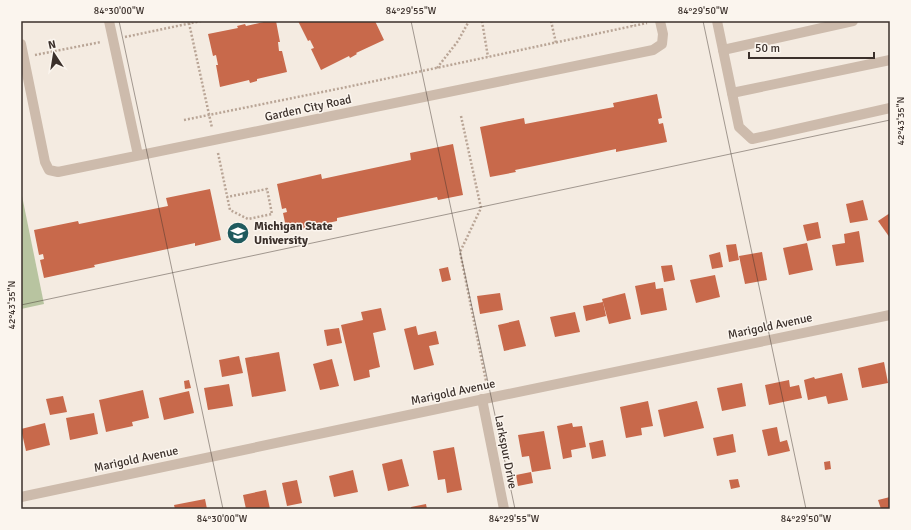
<svg xmlns="http://www.w3.org/2000/svg" width="911" height="530" font-family="Signika,sans-serif">
<style>
.green{fill:#b8c4a0}
.building{fill:#c8694b}
.lines{fill:none;stroke-linecap:round;stroke-linejoin:round}
.path{stroke:#b9a596;stroke-width:2.5;stroke-dasharray:2 2;stroke-linecap:butt}
.service{stroke:#cdbbac;stroke-width:10}
.minor{stroke:#cdbbac;stroke-width:10}
.ticks{fill:none;stroke:#3b302b;stroke-width:1;stroke-opacity:0.45}
.labels{text-anchor:middle;stroke-width:3;stroke-linejoin:round;paint-order:stroke}
.street-label{font-size:12px;fill:#3b302b;stroke:#fbf5ee}
.poi-label{font-size:12px;font-weight:bold;fill:#3b302b;stroke:#fbf5ee;text-anchor:start}
.neatline{fill:none;stroke:#3b302b;stroke-width:1.5}
.ticks-label{font-size:10px;text-anchor:middle;fill:#3b302b}
</style>
<rect width="100%" height="100%" fill="#f4ebe1"/>
<!-- green -->
<polygon class="green" points="21,191 44,304 21,309"/>
<!-- building -->
<g class="building">
<polygon points="268,21 276,21 280,42 278,42 279,51 282,51 287,72 257,79 257,81 250,83 249,80 220,87 216,65 218,65 216,55 213,56 208,34 238,28 237,26 245,24 246,26"/>
<polygon points="298,21 375,21 384,40 356,53 357,54 350,58 349,56 321,70 311,49 314,48 310,40 308,41"/>
<polygon points="657,94 662,118 658,119 659,124 663,123 667,142 616,152 616,149 515,170 516,172 490,177 480,127 524,118 525,124 614,107 613,103"/>
<polygon points="453,144 463,195 438,200 437,197 337,218 337,221 287,232 283,213 287,212 286,208 282,209 277,184 321,174 322,179 411,160 410,153"/>
<polygon points="210,189 221,240 195,246 195,243 94,265 95,267 44,278 40,260 44,259 43,254 39,255 34,230 78,221 79,224 168,206 166,198"/>
<polygon points="863,200 868,220 850,223 846,204"/>
<polygon points="890,213 890,238 878,221"/>
<polygon points="818,222 821,238 807,241 803,225"/>
<polygon points="859,231 864,262 836,266 832,245 845,243 844,234"/>
<polygon points="807,243 813,270 789,275 783,248"/>
<polygon points="736,244 739,260 729,262 726,245"/>
<polygon points="720,252 723,267 712,269 709,255"/>
<polygon points="762,252 767,280 745,284 739,256"/>
<polygon points="672,265 675,280 664,282 661,266"/>
<polygon points="448,267 451,280 442,282 439,269"/>
<polygon points="715,275 720,297 696,303 690,280"/>
<polygon points="655,282 656,289 663,288 667,310 641,315 635,286"/>
<polygon points="500,293 503,310 480,314 477,296"/>
<polygon points="625,293 631,319 609,324 602,299"/>
<polygon points="603,302 606,316 586,321 583,306"/>
<polygon points="381,308 386,330 373,333 380,367 369,370 370,377 354,381 341,325 363,320 361,312"/>
<polygon points="575,312 580,332 555,337 550,317"/>
<polygon points="519,320 526,346 504,351 498,325"/>
<polygon points="416,326 418,335 436,331 439,344 429,346 434,365 414,370 404,329"/>
<polygon points="339,328 342,343 327,346 324,330"/>
<polygon points="279,352 286,391 252,397 245,358"/>
<polygon points="239,356 243,373 222,377 219,360"/>
<polygon points="332,359 339,386 320,390 313,364"/>
<polygon points="884,362 888,383 862,388 858,368"/>
<polygon points="842,373 848,400 828,404 826,396 808,400 804,380 814,377 815,379"/>
<polygon points="189,380 191,388 185,389 184,381"/>
<polygon points="789,380 790,387 799,385 802,398 769,405 765,385"/>
<polygon points="742,383 746,406 722,411 717,388"/>
<polygon points="229,384 233,406 208,410 204,388"/>
<polygon points="143,390 149,418 132,422 133,426 106,432 99,400"/>
<polygon points="189,391 194,413 164,420 159,398"/>
<polygon points="63,396 67,412 50,415 46,399"/>
<polygon points="648,401 653,426 641,428 642,435 626,438 620,407"/>
<polygon points="697,401 704,428 664,437 658,410"/>
<polygon points="94,413 98,434 70,440 66,418"/>
<polygon points="45,423 50,445 26,451 21,429"/>
<polygon points="572,423 573,427 582,426 586,447 571,450 572,457 563,459 557,426"/>
<polygon points="777,427 780,442 787,440 790,451 768,456 762,430"/>
<polygon points="544,431 551,469 532,472 529,456 522,457 518,435"/>
<polygon points="733,434 736,452 717,456 713,438"/>
<polygon points="603,440 606,456 592,459 589,443"/>
<polygon points="454,447 462,490 447,493 445,479 438,480 433,451"/>
<polygon points="402,459 409,486 388,491 382,464"/>
<polygon points="830,461 831,469 825,470 824,462"/>
<polygon points="353,470 358,492 334,497 329,476"/>
<polygon points="531,472 533,483 518,486 516,475"/>
<polygon points="738,479 740,487 731,489 729,480"/>
<polygon points="297,480 302,503 287,506 282,483"/>
<polygon points="266,490 270,509 246,509 243,495"/>
<polygon points="890,497 890,509 881,509 878,500"/>
<polygon points="205,499 207,509 175,509 174,505"/>
<polygon points="426,504 427,509 411,509 411,507"/>
</g>
<g class="lines">
<!-- path -->
<g class="path">
<polyline points="482,21 488,57"/>
<polyline points="551,21 556,43"/>
<polyline points="632,21 632,26"/>
<polyline points="189,23 212,128"/>
<polyline points="125,37 201,21"/>
<polyline points="35,55 101,42"/>
<polyline points="437,68 458,41 469,21"/>
<polyline points="461,116 481,208 460,252 487,386"/>
<polyline points="184,120 347,87 647,23"/>
<polyline points="218,153 230,210 248,219 272,214 267,189 227,197"/>
</g>
<!-- service -->
<g class="service">
<polyline points="717,21 739,127 752,139 890,108"/>
<polyline points="723,50 853,21"/>
<polyline points="732,93 890,60"/>
</g>
<!-- minor -->
<g class="minor">
<polyline points="109,21 138,155"/>
<polyline points="21,44 45,162 49,170 58,172 653,50 662,44 663,34 660,21"/>
<polyline points="482,399 504,509"/>
<polyline points="21,497 489,398 890,315"/>
</g>
</g>
<!-- ticks -->
<path class="ticks" d="M 119,21 L 223,509M 411,21 L 515,509M 703,21 L 806,509M 21,305 L 890,120"/>
<!-- icons -->
<defs>
<g id="university-disc" transform="scale(1.15)"><circle r="9.5" fill="#1f5a5e" stroke="#fbf5ee"/><path d="M0-5L7-2L0 1L-7-2ZM-4 1L0 2.5L4 1V4Q0 6-4 4Z" fill="#fff"/></g>
</defs>
<g fill-rule="evenodd">
<use href="#university-disc" x="238" y="233"/>
</g>
<g class="labels">
<!-- street labels -->
<g class="street-label">
<text transform="translate(308 108) rotate(-12)" y="4">Garden City Road</text>
<text transform="translate(770 326) rotate(-12)" y="4">Marigold Avenue</text>
<text transform="translate(453 392) rotate(-12)" y="4">Marigold Avenue</text>
<text transform="translate(506 452) rotate(79)" y="4">Larkspur Drive</text>
<text transform="translate(136 459) rotate(-12)" y="4">Marigold Avenue</text>
</g>
<!-- poi labels -->
<g class="poi-label">
<text x="254" y="230">Michigan State<tspan x="254" dy="14">University</tspan></text>
</g>
</g>
<!-- border -->
<rect width="911" height="530" fill="none" stroke="#fbf5ee" stroke-width="44"/>
<!-- north arrow -->
<g transform="translate(54 54) rotate(348)" stroke="#fbf5ee" stroke-width="3" paint-order="stroke">
<path d="M0-3L7 15L0 10L-7 15Z" fill="#3b302b"/>
<text y="-6" font-size="11" font-weight="bold" text-anchor="middle" fill="#3b302b">N</text>
</g>
<!-- scale -->
<path d="M749 52v6h125v-6" fill="none" stroke="#3b302b" stroke-width="2"/>
<text x="755" y="52" font-size="12" fill="#3b302b" stroke="#fbf5ee" stroke-width="3" paint-order="stroke">50 m</text>
<rect x="22" y="22" width="867" height="486" class="neatline"/>
<g class="ticks-label">
<text x="119" y="14">84°30'00"W</text>
<text x="411" y="14">84°29'55"W</text>
<text x="703" y="14">84°29'50"W</text>
<text transform="translate(900 121) rotate(-90)" y="4">42°43'35"N</text>
<text transform="translate(11 305) rotate(-90)" y="4">42°43'35"N</text>
<text x="222" y="522">84°30'00"W</text>
<text x="514" y="522">84°29'55"W</text>
<text x="806" y="522">84°29'50"W</text>
</g>
</svg>
